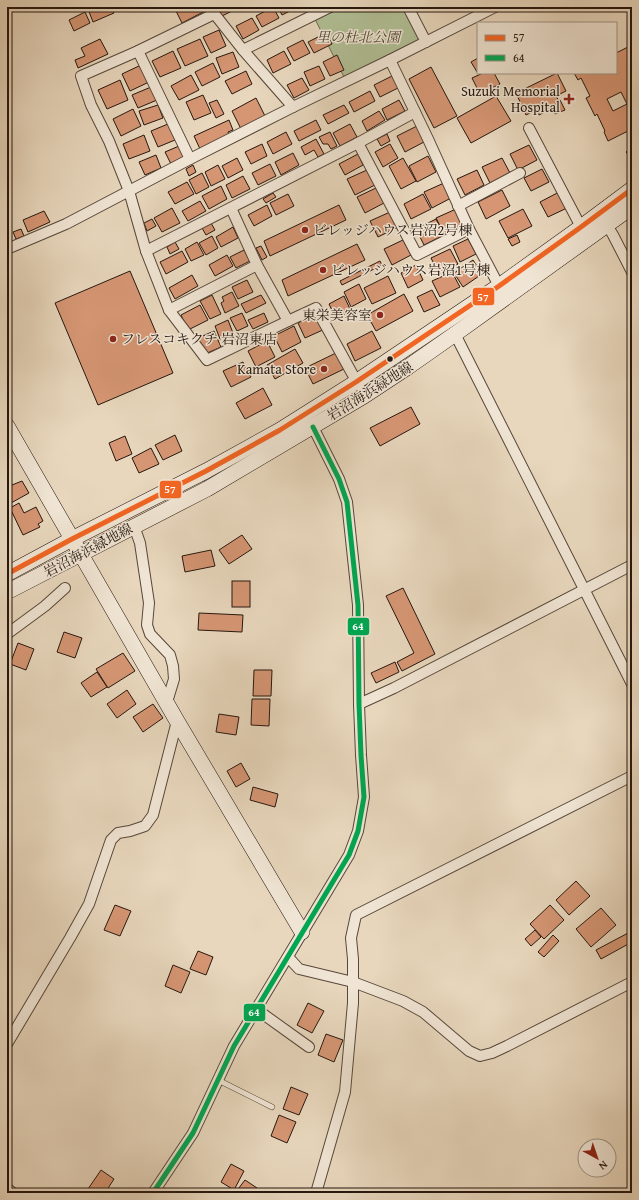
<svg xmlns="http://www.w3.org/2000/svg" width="639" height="1200" font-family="'Gentium Book Plus','Noto Serif JP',serif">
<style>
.green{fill:#b1bf95;stroke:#6b6b52}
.building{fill:#d69674;stroke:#25170f;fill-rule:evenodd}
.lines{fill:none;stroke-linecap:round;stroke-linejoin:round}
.lane-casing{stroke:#56473a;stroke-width:6}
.street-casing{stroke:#56473a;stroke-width:12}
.secondary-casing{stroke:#25170f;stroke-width:16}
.lane{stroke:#f0e5d4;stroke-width:5}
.street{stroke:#f0e5d4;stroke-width:10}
.secondary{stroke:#f0e5d4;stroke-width:15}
.bus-1-casing{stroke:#f0e5d4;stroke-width:8}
.bus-2-casing{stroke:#f0e5d4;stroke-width:8}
.bus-1{stroke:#f26522;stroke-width:5}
.bus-2{stroke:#00a651;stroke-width:5}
.poi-dot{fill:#8f2418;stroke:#f0e5d4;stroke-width:1.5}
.bus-dot{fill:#25170f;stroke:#f0e5d4;stroke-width:1.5}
.labels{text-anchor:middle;stroke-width:3;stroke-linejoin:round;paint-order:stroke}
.park-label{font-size:14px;font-style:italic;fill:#4f4937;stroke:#f0e5d4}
.poi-label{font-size:14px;fill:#25170f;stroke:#f0e5d4;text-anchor:end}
.street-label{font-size:14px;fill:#25170f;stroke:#f0e5d4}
.line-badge{stroke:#f0e5d4;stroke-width:1.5}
.badge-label{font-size:11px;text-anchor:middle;font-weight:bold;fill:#fff}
</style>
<rect width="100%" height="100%" fill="#e8d7bd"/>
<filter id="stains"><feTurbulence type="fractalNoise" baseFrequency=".005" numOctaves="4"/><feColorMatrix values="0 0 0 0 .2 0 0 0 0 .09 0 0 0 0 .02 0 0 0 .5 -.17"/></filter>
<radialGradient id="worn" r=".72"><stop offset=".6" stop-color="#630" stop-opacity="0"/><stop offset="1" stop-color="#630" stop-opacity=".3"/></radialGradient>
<!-- green -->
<polygon class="green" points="339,7 404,7 420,39 344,77 315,19"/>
<!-- building -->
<g class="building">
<polygon points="93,7 111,7 114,13 93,22 88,9"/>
<polygon points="174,7 203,7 205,11 182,23"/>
<polygon points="217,7 240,7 222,16"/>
<polygon points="273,7 279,18 262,27 256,16"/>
<polygon points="278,7 298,7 282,15"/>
<polygon points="85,12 90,23 74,31 69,20"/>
<polygon points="252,18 259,30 243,39 236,26"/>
<polygon points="219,30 226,46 211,53 203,37"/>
<polygon points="326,33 332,44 314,53 308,42"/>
<polygon points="100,39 108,54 78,68 75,60 85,56 81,48"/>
<polygon points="200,39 208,56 185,66 177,49"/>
<polygon points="303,40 310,53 294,61 287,48"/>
<path d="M 632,45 L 632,129 L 608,141 L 604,132 L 605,131 L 597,114 L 595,116 L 586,98 L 590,96 L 581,78 L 578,80 L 574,73 L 616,73 L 616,53 ZM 621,92 L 627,104 L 613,111 L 607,99 Z"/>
<polygon points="173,51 181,68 160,77 152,61"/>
<polygon points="284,51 291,64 273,73 267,60"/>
<polygon points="233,52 239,67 222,74 216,58"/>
<polygon points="337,55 344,70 330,76 323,62"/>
<polygon points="478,58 478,71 477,72 471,62"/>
<polygon points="213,63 220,77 202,86 195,72"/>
<polygon points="141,65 149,82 130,91 122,74"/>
<polygon points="319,66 325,79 310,86 304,72"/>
<polygon points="431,67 457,116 434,128 409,79"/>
<polygon points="246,71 252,84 232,94 225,81"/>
<polygon points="483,73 494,73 500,84 480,94 472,78"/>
<polygon points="557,73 566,91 556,96 559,101 560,100 565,110 555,114 552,108 539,115 536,110 526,115 516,93"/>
<polygon points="191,75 199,90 179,100 171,86"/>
<polygon points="392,76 398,88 380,97 374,85"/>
<polygon points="302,78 309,90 294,98 287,85"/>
<polygon points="120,80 128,100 107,109 98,90"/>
<polygon points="151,87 157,100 138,108 132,95"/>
<polygon points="370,91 375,101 354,112 349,102"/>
<polygon points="203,95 211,113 194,120 186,102"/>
<polygon points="496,96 511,121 471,143 457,118"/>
<polygon points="256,98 265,116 241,129 232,111"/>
<polygon points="217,100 224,114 216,118 209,103"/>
<polygon points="399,100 405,111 387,120 382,109"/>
<polygon points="158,105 163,118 144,125 139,111"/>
<polygon points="344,105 349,113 328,124 323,115"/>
<polygon points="133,109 141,126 121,136 113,119"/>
<polygon points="379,111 385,120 367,131 362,121"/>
<polygon points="229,120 233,130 228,132 229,135 200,149 194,136"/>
<polygon points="316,120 321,130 299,141 294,131"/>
<polygon points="168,124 175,140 158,147 151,131"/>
<polygon points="350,124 357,137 340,146 333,133"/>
<polygon points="417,126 424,142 405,152 397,136"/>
<polygon points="286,132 292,144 273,154 267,142"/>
<polygon points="330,132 337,146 331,149 328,144 323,144 319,137"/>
<polygon points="387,134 390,141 381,146 377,139"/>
<polygon points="144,135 150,151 129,159 123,144"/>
<polygon points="316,139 324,154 318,157 314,150 305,155 301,147"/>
<polygon points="262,144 267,156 251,164 245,152"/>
<polygon points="390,144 398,158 383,167 375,152"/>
<polygon points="529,145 537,160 518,170 510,154"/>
<polygon points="179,146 185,158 171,164 165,152"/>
<polygon points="632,147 632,159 626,152"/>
<polygon points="293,153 299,165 281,175 275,162"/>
<polygon points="358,154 363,165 345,175 339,164"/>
<polygon points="156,155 161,168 145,175 139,162"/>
<polygon points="428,156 436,172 417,182 409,166"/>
<polygon points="237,158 243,170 228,178 222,166"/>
<polygon points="403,158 416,181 401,189 389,166"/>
<polygon points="502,158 510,173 490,183 482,167"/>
<polygon points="270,164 276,176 258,185 252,173"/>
<polygon points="193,165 196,172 189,176 186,169"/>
<polygon points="218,165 225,179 211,186 205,172"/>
<polygon points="542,169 549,182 531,191 524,178"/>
<polygon points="367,170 375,185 355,195 347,179"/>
<polygon points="477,170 484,185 465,195 457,179"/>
<polygon points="202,173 209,187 196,194 189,180"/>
<polygon points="243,176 250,189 232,198 226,185"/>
<polygon points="187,182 194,194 175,204 168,192"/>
<polygon points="444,183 451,198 432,208 424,192"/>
<polygon points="221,186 227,199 209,209 202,196"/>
<polygon points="376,188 384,203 365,213 357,197"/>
<polygon points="502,190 510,206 486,219 478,202"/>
<polygon points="559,192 567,208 548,217 540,202"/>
<polygon points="273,193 276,197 266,203 263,199"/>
<polygon points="288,194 294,206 276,215 270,203"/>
<polygon points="423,194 431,209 411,219 404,204"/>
<polygon points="200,201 206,211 188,221 182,211"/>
<polygon points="267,205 272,216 254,226 248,215"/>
<polygon points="339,205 346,220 270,256 264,241"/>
<polygon points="172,208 180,223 162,232 154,218"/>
<polygon points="456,209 464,224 444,234 436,218"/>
<polygon points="523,209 532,226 508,238 499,221"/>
<polygon points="44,211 50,222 28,232 23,220"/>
<polygon points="390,212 398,227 378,237 370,221"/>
<polygon points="152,219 156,226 147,231 144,223"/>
<polygon points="436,219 444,235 424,245 416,229"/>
<polygon points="211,223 215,230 206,235 202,228"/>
<polygon points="233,227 238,238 221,247 216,237"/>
<polygon points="21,229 24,236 16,239 13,232"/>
<polygon points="517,235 520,242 512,246 508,239"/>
<polygon points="212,236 218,248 206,255 199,243"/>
<polygon points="468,239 476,254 460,262 453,246"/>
<polygon points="403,240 411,255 392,265 384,249"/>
<polygon points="175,242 179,249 170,254 167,247"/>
<polygon points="197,242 204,255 191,261 185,249"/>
<polygon points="357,244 365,260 288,296 282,280"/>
<polygon points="261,246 267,257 262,260 256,248"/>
<polygon points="450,249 458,264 439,274 431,258"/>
<polygon points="244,250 250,261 236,268 230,257"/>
<polygon points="182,251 188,262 166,274 160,262"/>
<polygon points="227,255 233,266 215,276 209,265"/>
<polygon points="473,260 482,274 463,287 454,273"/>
<polygon points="380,261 382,265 342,285 340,281"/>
<polygon points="416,265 423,280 408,288 401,273"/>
<polygon points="130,271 173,373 98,405 55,303"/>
<polygon points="452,272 460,287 440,297 432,281"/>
<polygon points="192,275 198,286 175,299 169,288"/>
<polygon points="388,276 396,293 372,304 364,288"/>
<polygon points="247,280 253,292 238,299 232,287"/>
<polygon points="359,284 366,299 351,307 344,292"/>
<polygon points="432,290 440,305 424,312 417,297"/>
<polygon points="232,292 239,306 225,313 221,303 224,301 222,297"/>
<polygon points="404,294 413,311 376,331 367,315"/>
<polygon points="212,295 221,314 210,319 200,301"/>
<polygon points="261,295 266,303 246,313 241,304"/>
<polygon points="344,296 351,311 336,319 329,304"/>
<polygon points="200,305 208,320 188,330 181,315"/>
<polygon points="242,313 248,326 237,331 230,318"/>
<polygon points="264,313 268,322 253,329 248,320"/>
<polygon points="317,313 325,329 305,338 298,323"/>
<polygon points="228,320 233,333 220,339 215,326"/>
<polygon points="294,326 301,342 282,352 274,336"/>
<polygon points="214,331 221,347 205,354 198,338"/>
<polygon points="372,331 381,348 355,361 347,344"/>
<polygon points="267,341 275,357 256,367 248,351"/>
<polygon points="295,349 303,363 275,379 267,365"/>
<polygon points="336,353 344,369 313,384 305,368"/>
<polygon points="243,362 251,377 231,387 223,371"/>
<polygon points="263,388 272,405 245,419 236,403"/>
<polygon points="411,407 420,424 380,446 370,428"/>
<polygon points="175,435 182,451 163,460 155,445"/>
<polygon points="125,436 132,454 116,461 109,443"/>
<polygon points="151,448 159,464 139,473 132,458"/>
<polygon points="22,481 29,493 11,503 7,495 7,487"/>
<polygon points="19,503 24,513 36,507 43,521 38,524 40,527 23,535 10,508"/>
<polygon points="242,535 252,549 229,564 219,550"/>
<polygon points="211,550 215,566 185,572 182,556"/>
<rect x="232" y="581" width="18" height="26"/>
<polygon points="403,588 435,654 402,671 397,662 414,653 386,596"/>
<polygon points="199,613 243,615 242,632 198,630"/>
<polygon points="64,632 82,638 75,658 57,652"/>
<polygon points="18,643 34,649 26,670 10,664"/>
<polygon points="123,653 135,671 108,688 96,669"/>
<polygon points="395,662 399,672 376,683 371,673"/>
<polygon points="254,670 272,670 271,696 253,696"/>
<polygon points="97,672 107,687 91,697 81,683"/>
<polygon points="127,690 136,704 117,718 107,704"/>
<polygon points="252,699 270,699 269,726 251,725"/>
<polygon points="153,704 163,718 143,732 133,717"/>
<polygon points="219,714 239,717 236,735 216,732"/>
<polygon points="241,763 250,779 236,787 227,771"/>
<polygon points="253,787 278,794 275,807 250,800"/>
<polygon points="576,881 590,896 569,915 556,900"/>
<polygon points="115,905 131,911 120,936 104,930"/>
<polygon points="550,905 564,920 544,939 530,924"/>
<polygon points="601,908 616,925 591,947 576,929"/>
<polygon points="535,930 541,937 531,946 525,939"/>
<polygon points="630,932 632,936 632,942 601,959 596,950"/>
<polygon points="553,935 559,941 544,957 538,952"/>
<polygon points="198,951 213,957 206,975 190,969"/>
<polygon points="173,965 190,972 181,993 165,986"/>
<polygon points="308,1003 324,1011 312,1033 297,1025"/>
<polygon points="326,1034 343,1040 334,1062 318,1055"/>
<polygon points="291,1087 308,1094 299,1115 283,1109"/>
<polygon points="279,1115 296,1122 287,1143 271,1136"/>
<polygon points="231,1164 244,1171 234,1190 221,1182"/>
<polygon points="101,1170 114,1179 105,1193 94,1193 88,1189"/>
<polygon points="245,1180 257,1188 253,1193 235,1193"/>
</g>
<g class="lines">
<!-- lane casing -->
<g class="lane-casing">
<polyline id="lane" points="218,1080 272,1107"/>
</g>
<!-- street casing -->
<g class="street-casing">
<g id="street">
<polyline points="209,7 243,50 293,107"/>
<polyline points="408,7 426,42"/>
<polyline points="214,14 138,51 81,76 91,105 109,141 129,191 146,251 169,310 207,360 288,321 316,308 359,386"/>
<polyline points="243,50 330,7"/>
<polyline points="138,51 190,159"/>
<polyline points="390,60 428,139 469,229 499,286"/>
<polyline points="529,128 581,227"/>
<polyline points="358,143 415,112"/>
<polyline points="458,206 520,173"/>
<polyline points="231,208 257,265"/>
<polyline points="607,225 613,235 632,272"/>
<polyline points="7,249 66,224 190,159 293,107 390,60 495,7"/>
<polyline points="146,251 358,143 417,255 469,229"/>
<polyline points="169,310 257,265 288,321"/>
<polyline points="455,334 632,684"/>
<polyline points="134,526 140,543 149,603 147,625 150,634 170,655 173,666 174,679 167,702"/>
<polyline points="7,634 45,606 65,588"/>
<polyline points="359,704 394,688 632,565"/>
<polyline points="288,957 299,969 353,982 403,1001 423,1012 469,1051 480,1056 492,1053 507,1046 632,982"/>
<polyline points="256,1009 309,1047"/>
<polyline points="7,1044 70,938 89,904 111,840 118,833 130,831 145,826 153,815 177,721"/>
<polyline points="7,1188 13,1193"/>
<polyline points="153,1193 193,1133 234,1046 349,855 358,831 364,797 361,755 359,704 358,605 347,502 339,479 313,427"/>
<polyline points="316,1193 345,1092 353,1003 353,959 351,938 356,915 632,776"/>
</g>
</g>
<!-- secondary casing -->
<g class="secondary-casing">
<g id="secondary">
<polyline points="7,426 177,721 302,932"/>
<polyline points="7,574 72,539 206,471 280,430 356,382 499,286 581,227 632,189"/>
<polyline points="7,592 207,489 364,396 408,367 455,334 632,207"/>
</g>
</g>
<!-- lane -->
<use href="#lane" class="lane"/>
<!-- street -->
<use href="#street" class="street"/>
<!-- secondary -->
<use href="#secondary" class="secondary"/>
<!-- bus-1 casing -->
<g class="bus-1-casing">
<polyline id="bus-1" points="7,574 72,539 206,471 280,430 356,382 499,286 581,227 632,189"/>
</g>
<!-- bus-2 casing -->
<g class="bus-2-casing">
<polyline id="bus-2" points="153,1193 193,1133 234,1046 349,855 358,831 364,797 361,755 359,704 358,605 347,502 339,479 313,427"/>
</g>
<!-- bus-1 -->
<use href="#bus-1" class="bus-1"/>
<!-- bus-2 -->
<use href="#bus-2" class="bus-2"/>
</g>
<!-- markers -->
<g class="poi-dot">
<path d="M567 93h4v4h4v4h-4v4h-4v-4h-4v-4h4z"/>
<circle cx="305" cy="230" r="4"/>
<circle cx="323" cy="270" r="4"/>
<circle cx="380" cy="315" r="4"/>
<circle cx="113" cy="339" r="4"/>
<circle cx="324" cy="369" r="4"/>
</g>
<circle class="bus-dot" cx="390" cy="359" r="3.5"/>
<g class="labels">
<!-- park labels -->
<g class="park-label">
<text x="358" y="42">里の杜北公園</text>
</g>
<!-- poi labels -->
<g class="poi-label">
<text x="560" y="96">Suzuki Memorial<tspan x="560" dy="16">Hospital</tspan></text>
<text x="313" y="235" text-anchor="start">ビレッジハウス岩沼2号棟</text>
<text x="331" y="275" text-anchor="start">ビレッジハウス岩沼1号棟</text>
<text x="372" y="320">東栄美容室</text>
<text x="121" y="344" text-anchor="start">フレスコキクチ 岩沼東店</text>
<text x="316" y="374">Kamata Store</text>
</g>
<!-- street labels -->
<g class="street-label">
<text transform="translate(370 391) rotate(-32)" y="5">岩沼海浜緑地線</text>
<text transform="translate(88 550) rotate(-28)" y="5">岩沼海浜緑地線</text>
</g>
</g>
<g class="line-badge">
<rect x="472" y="287" width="23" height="19" rx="4" fill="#f26522"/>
<rect x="159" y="480" width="23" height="19" rx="4" fill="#f26522"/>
<rect x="347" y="617" width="23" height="19" rx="4" fill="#00a651"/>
<rect x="243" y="1003" width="23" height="19" rx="4" fill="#00a651"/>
</g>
<g class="badge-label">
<text x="483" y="301">57</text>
<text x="170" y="493">57</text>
<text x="358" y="630">64</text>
<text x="254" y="1016">64</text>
</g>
<!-- margin -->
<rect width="639" height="1200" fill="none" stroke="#e8d7bd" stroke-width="24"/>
<rect x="8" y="8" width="623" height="1184" fill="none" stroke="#25170f" stroke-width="2"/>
<rect x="12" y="12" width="615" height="1176" fill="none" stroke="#25170f"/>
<!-- legend -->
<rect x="477" y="22" width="140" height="52" fill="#f0e5d4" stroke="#9f9385"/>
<rect x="485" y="35" width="20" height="6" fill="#f26522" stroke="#9f9385"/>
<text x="513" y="42" font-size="12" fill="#25170f">57</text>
<rect x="485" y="55" width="20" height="6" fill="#00a651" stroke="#9f9385"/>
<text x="513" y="62" font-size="12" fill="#25170f">64</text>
<!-- north arrow -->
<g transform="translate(597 1158) rotate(140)"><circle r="19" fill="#f0e5d4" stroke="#9f9385"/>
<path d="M0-3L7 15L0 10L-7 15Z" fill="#8f2418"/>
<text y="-6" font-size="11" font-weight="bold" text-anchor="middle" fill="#25170f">N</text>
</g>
<rect width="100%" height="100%" filter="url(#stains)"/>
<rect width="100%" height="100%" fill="url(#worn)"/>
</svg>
